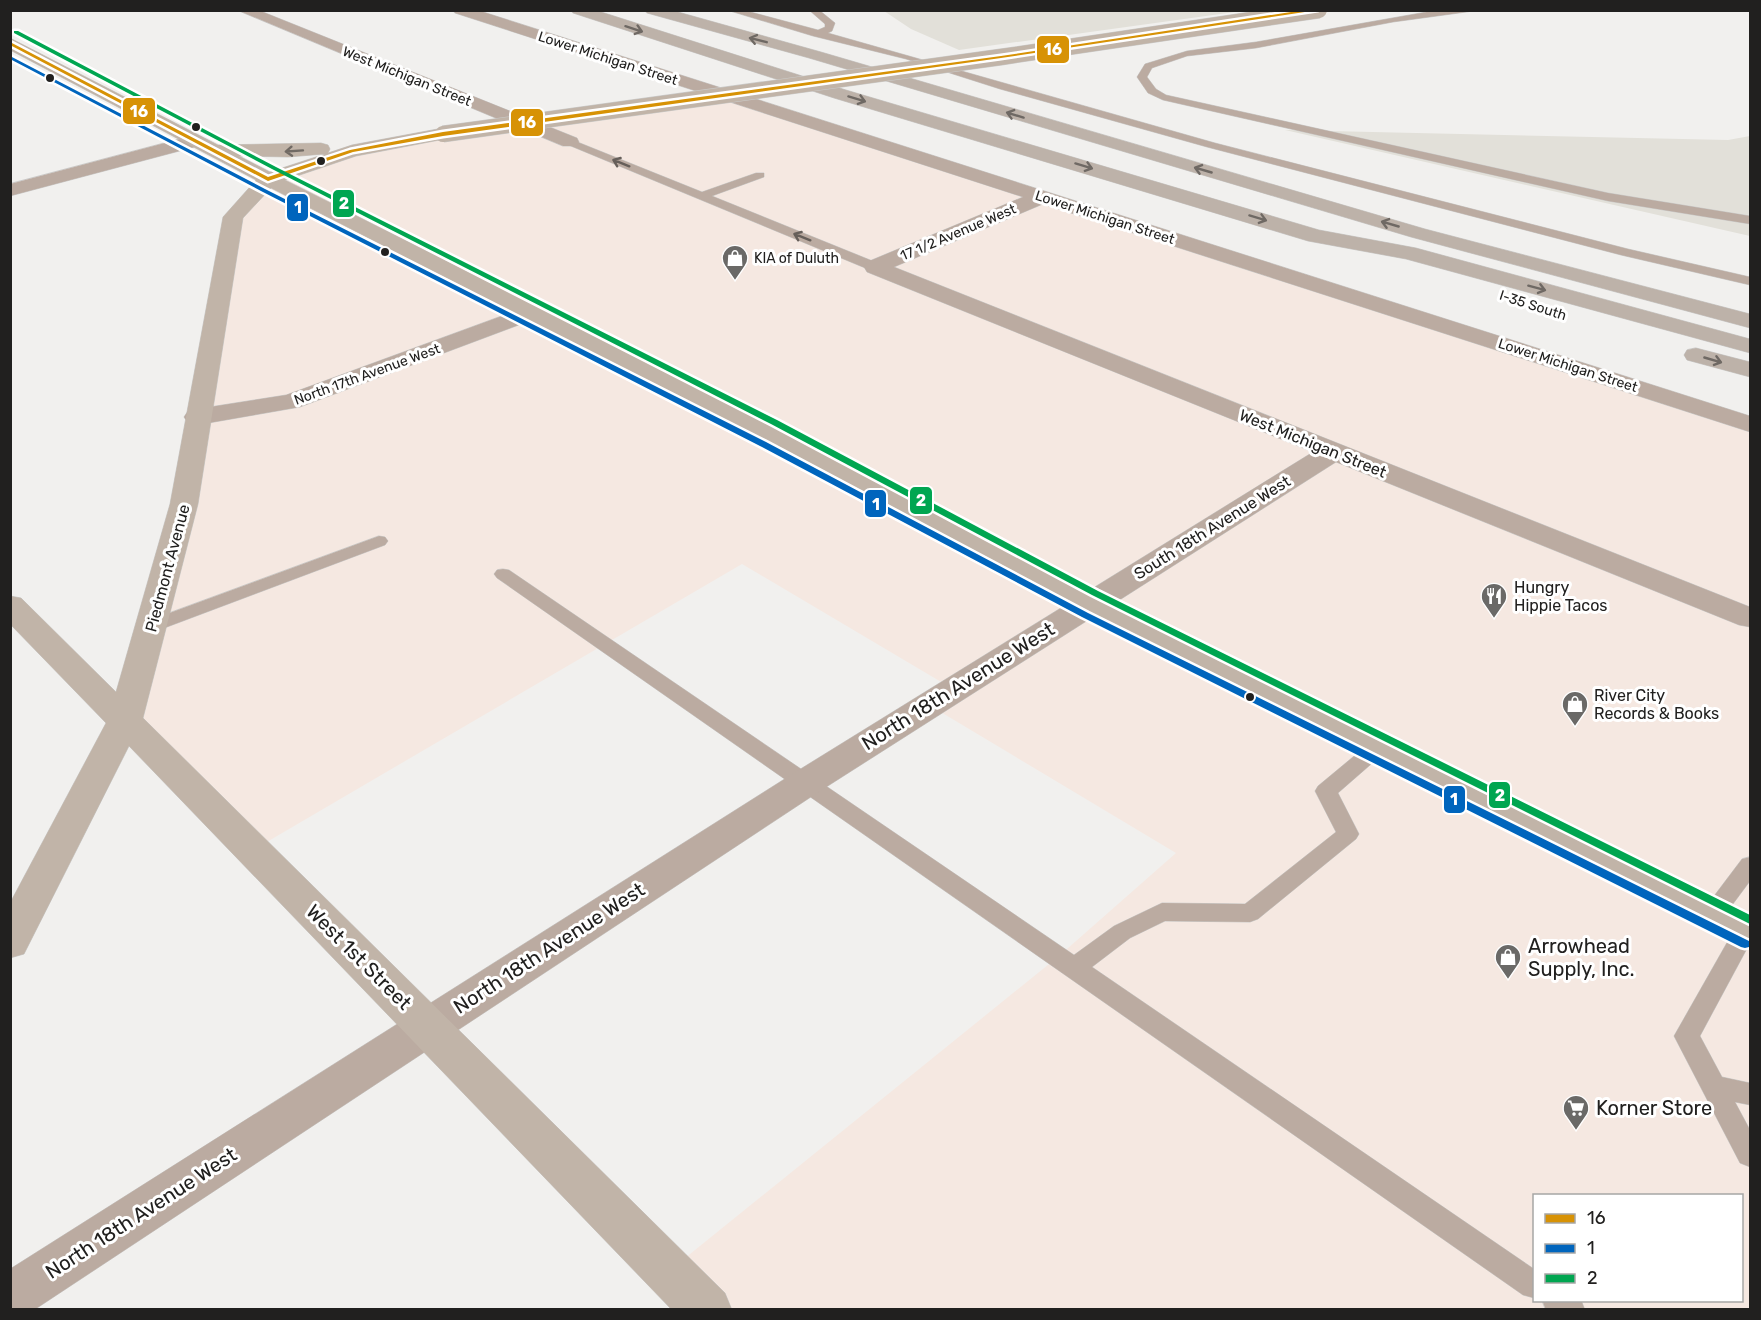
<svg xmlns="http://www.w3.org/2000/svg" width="1761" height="1320" font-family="Rubik,sans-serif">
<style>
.commercial{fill:#f5e8e1;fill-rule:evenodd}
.built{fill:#e2e0d9}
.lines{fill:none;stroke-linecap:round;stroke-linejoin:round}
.lane-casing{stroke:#cbcbca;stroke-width:1}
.street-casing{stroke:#cbcbca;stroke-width:1}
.secondary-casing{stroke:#cbcbca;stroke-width:1}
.highway-casing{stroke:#cbcbca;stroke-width:1}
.lane{fill:#bbaba1;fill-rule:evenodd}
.street{fill:#bbaba1;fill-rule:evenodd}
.secondary{fill:#c1b4a8;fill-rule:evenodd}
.highway{fill:#bdb2a9;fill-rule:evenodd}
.secondary-bridge-casing{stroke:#cbcbca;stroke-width:17;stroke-linecap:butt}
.secondary-bridge{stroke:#c1b4a8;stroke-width:16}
.bus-1-casing{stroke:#fff;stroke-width:5}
.bus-2-casing{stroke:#fff;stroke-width:5}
.bus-3-casing{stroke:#fff;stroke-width:5}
.bus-1{fill:#d79205;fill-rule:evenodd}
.bus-2{fill:#0065bd;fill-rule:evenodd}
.bus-3{fill:#00a651;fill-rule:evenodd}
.oneway{stroke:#6f6964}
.oneway2{stroke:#716a64}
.oneway3{stroke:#665f5a}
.bus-dot{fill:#21201f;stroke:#fff;stroke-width:2}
.labels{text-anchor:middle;stroke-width:6;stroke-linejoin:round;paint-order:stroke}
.far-street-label{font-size:14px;fill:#21201f;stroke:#fff}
.far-poi-label{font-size:14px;fill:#21201f;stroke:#fff;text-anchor:start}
.street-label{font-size:16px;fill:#21201f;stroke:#fff}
.poi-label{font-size:16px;fill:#21201f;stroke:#fff;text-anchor:start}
.near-street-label{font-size:20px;fill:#21201f;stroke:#fff}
.near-poi-label{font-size:20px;fill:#21201f;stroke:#fff;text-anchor:start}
.line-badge{stroke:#fff;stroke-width:2}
.badge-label{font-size:16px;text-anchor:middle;font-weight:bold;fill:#fff}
</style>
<rect width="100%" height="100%" fill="#f1f0ee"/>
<!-- commercial -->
<path class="commercial" d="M 718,93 L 1750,425 L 1750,1309 L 707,1309 L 669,1271 L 1059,956 L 1176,853 L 929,705 L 953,689 L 742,564 L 253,850 L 125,719 L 233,217 L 268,179 L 352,151 ZM 1534,1196 L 1742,1196 L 1742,1300 L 1534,1300 Z"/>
<!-- built -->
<g class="built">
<polygon points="884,11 1242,11 959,50 911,29"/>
<polygon points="1285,130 1728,140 1750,136 1750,236"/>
</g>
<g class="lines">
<!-- lane casing -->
<g class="lane-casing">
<g id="lane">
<polygon points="727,10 743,10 818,30 825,27 825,24 809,10 819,10 835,23 832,31 828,33 1215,143 1628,249 1750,277 1750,285 1621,255 1207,147 1000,89 906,59 813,36"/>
<polygon points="1438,10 1481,10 1393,22 1256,48 1187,56 1152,68 1147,77 1156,89 1166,95 1608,193 1750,216 1750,224 1608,201 1163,100 1148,93 1137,77 1145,64 1187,51 1256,42"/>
<polygon points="570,139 702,192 756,173 764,173 764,177 712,196 880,264 882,267 875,271 870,270 566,144 564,142"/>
<polygon points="379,536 385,537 388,541 385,545 159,630 145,630 143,626 145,622"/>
<polygon points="503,569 509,570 1074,955 1114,926 1162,903 1245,904 1336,832 1315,791 1318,786 1371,742 1378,740 1385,742 1388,747 1385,752 1338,793 1359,834 1356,839 1258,919 1250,922 1165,921 1130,938 1092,967 1534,1269 1534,1298 1523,1295 497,578 494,574 497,570"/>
<polygon points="1750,857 1750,881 1721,920 1713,923 1705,920 1701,914 1705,908 1742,859"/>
<polygon points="1745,922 1750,924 1750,943 1700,1036 1722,1077 1750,1083 1750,1105 1735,1102 1750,1130 1750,1167 1740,1163 1674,1036 1737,925"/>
<polygon points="1542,1300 1581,1300 1585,1310 1546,1310"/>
</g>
</g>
<!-- street casing -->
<g class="street-casing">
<g id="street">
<polygon points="237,10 258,10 577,138 579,142 577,146 563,146"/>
<polygon points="453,10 477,10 1750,416 1750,432 1043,204 894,267 1750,607 1750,627 1739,625 1336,462 820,791 34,1310 10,1310 10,1269 794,773 1313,452 867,272 864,267 867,262 1023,197 455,13"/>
<polygon points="195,135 202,137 204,141 202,145 10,196 10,184"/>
<polygon points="532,305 540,307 544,312 540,317 300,407 197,425 188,423 184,417 188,411 197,409 286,395"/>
</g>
</g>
<!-- secondary casing -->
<g class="secondary-casing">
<path id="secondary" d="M 10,38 L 218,145 L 321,143 L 328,145 L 330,149 L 328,153 L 352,145 L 443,128 L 450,130 L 452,134 L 450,138 L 356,156 L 285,180 L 778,427 L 1101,597 L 1750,916 L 1750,948 L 1736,944 L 1079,611 L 760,439 L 271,188 L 243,218 L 198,504 L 143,718 L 725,1293 L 732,1310 L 672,1310 L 129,746 L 24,954 L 10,958 L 10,903 L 106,723 L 10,624 L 10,596 L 21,598 L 116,692 L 170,504 L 223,217 L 256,180 L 10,50 ZM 325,154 L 270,172 L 239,156 L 288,157 Z"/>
</g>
<!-- highway casing -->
<g class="highway-casing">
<g id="highway">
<polygon points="571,10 595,10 846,90 1319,230 1416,248 1750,339 1750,353 1406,259 1308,241 834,98 573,13"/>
<polygon points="645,10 671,10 821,52 1425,229 1750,314 1750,328 1411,237 809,58 647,13"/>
<polygon points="1696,348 1750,362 1750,377 1687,360 1684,355 1687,350"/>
</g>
</g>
<!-- lane -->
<use href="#lane" class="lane"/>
<!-- street -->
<use href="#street" class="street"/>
<!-- secondary -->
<use href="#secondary" class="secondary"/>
<!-- highway -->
<use href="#highway" class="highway"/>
<!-- secondary-bridge casing -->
<g class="secondary-bridge-casing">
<polyline id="secondary-bridge" points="443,134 1001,57 1319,10"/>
</g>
<!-- secondary-bridge -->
<use href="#secondary-bridge" class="secondary-bridge"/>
<!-- bus-1 casing -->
<g class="bus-1-casing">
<polygon id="bus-1" points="1304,10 1318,10 1001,58 443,136 353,152 268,181 10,45 10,42 268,177 350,150 443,132 1001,56"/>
</g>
<!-- bus-2 casing -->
<g class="bus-2-casing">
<polygon id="bus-2" points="10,56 265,189 766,442 1088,613 1749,941 1750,944 1749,947 1745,948 1741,947 1082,617 760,446 261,191 10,59"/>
</g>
<!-- bus-3 casing -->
<g class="bus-3-casing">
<polygon id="bus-3" points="14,31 18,31 276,167 777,420 1098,591 1750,915 1750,924 1092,595 771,424 272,169 14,33"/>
</g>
<!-- bus-1 -->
<use href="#bus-1" class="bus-1"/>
<!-- bus-2 -->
<use href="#bus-2" class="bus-2"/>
<!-- bus-3 -->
<use href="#bus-3" class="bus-3"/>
</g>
<!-- one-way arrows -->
<defs><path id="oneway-shaft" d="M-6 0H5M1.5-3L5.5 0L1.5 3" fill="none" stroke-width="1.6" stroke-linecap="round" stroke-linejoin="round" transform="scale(1.5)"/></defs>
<g class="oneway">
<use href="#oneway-shaft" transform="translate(634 29) rotate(18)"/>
<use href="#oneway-shaft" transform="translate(758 40) rotate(-166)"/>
<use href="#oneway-shaft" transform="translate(857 99) rotate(17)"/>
<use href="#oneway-shaft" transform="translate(1015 115) rotate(-163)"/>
<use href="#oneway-shaft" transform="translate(1084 166) rotate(17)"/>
<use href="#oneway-shaft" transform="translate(1203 170) rotate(-164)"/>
<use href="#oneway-shaft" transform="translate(1258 218) rotate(17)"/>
<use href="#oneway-shaft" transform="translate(1390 224) rotate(-164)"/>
<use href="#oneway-shaft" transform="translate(1537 288) rotate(15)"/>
<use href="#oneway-shaft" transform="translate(1713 360) rotate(16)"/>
</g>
<use class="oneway2" href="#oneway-shaft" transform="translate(294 151) rotate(176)"/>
<g class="oneway3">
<use href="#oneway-shaft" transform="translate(621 163) rotate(-158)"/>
<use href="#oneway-shaft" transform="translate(802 237) rotate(-158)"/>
</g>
<!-- icons -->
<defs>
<g id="shop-pin" transform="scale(1.35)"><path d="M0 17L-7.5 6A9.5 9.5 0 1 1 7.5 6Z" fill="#6a6967" stroke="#fff"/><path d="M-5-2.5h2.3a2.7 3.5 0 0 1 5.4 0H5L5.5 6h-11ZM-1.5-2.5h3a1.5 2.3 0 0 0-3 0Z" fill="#fff"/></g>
<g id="restaurant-pin" transform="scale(1.35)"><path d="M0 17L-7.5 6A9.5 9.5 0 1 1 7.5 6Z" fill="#6a6967" stroke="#fff"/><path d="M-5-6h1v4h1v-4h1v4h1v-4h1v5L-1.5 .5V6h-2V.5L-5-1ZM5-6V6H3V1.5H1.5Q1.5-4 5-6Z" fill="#fff"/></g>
<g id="supermarket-pin" transform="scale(1.35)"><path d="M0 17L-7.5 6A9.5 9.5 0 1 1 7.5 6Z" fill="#6a6967" stroke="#fff"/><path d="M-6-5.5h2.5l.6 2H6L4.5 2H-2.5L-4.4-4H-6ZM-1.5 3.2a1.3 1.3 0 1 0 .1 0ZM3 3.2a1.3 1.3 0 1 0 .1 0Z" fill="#fff"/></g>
</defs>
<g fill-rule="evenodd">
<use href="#shop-pin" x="735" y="258"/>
<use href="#restaurant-pin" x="1494" y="596"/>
<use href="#shop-pin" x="1575" y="704"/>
<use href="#shop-pin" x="1508" y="957"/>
<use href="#supermarket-pin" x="1576" y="1108"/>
</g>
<!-- markers -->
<g class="bus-dot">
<circle cx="50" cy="78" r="5"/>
<circle cx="196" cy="127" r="5"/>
<circle cx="321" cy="161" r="5"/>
<circle cx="385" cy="252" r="5"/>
<circle cx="1250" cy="697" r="5"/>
</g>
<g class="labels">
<!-- far-street labels -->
<g class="far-street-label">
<text transform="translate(608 58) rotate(18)" y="5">Lower Michigan Street</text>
<text transform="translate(407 76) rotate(22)" y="5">West Michigan Street</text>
<text transform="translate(1105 217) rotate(18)" y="5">Lower Michigan Street</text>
<text transform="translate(958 232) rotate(-23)" y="5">17 1/2 Avenue West</text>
<text transform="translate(1533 305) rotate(18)" y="5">I-35 South</text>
<text transform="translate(1568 365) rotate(18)" y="5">Lower Michigan Street</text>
<text transform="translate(367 374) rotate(-20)" y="5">North 17th Avenue West</text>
</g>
<!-- far-poi labels -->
<g class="far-poi-label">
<text x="754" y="263">KIA of Duluth</text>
</g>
<!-- street labels -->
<g class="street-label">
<text transform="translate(1313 443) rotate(22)" y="6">West Michigan Street</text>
<text transform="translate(1212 527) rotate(-32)" y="6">South 18th Avenue West</text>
<text transform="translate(167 568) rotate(-75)" y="6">Piedmont Avenue</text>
</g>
<!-- poi labels -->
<g class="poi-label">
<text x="1514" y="593">Hungry<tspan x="1514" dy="18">Hippie Tacos</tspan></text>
<text x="1594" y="701">River City<tspan x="1594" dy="18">Records &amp; Books</tspan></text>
</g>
<!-- near-street labels -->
<g class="near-street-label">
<text transform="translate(958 686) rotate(-32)" y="7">North 18th Avenue West</text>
<text transform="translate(549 948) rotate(-33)" y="7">North 18th Avenue West</text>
<text transform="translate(359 957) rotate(45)" y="7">West 1st Street</text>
<text transform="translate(141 1213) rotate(-33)" y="7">North 18th Avenue West</text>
</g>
<!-- near-poi labels -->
<g class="near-poi-label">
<text x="1528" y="953">Arrowhead<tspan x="1528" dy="23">Supply, Inc.</tspan></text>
<text x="1596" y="1115">Korner Store</text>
</g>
</g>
<g class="line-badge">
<rect x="1036" y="35" width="34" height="29" rx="6" fill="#d79205"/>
<rect x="122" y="97" width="34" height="28" rx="6" fill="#d79205"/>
<rect x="510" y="108" width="34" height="29" rx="6" fill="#d79205"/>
<rect x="332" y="189" width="23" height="29" rx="6" fill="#00a651"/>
<rect x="286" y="193" width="23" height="29" rx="6" fill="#0065bd"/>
<rect x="909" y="486" width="24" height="29" rx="6" fill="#00a651"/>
<rect x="864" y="489" width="23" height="29" rx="6" fill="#0065bd"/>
<rect x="1488" y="781" width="23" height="28" rx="6" fill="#00a651"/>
<rect x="1443" y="785" width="23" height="29" rx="6" fill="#0065bd"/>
</g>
<g class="badge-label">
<text x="1053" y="55">16</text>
<text x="139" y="117">16</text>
<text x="527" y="128">16</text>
<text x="344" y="209">2</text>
<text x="298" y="213">1</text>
<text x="921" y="506">2</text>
<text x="876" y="510">1</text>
<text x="1500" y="801">2</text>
<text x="1454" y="805">1</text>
</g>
<!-- border -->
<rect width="1761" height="1320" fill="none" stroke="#21201f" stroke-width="24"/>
<!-- legend -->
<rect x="1533" y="1194" width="210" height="108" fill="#ffffff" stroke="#a6a6a5" stroke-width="1.5"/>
<rect x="1545" y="1214" width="30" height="9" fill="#d79205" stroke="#a6a6a5" stroke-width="1.5"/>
<text x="1587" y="1224" font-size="18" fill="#21201f">16</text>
<rect x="1545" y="1244" width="30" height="9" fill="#0065bd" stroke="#a6a6a5" stroke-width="1.5"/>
<text x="1587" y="1254" font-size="18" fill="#21201f">1</text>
<rect x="1545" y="1274" width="30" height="9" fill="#00a651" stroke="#a6a6a5" stroke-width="1.5"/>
<text x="1587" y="1284" font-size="18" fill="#21201f">2</text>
</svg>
